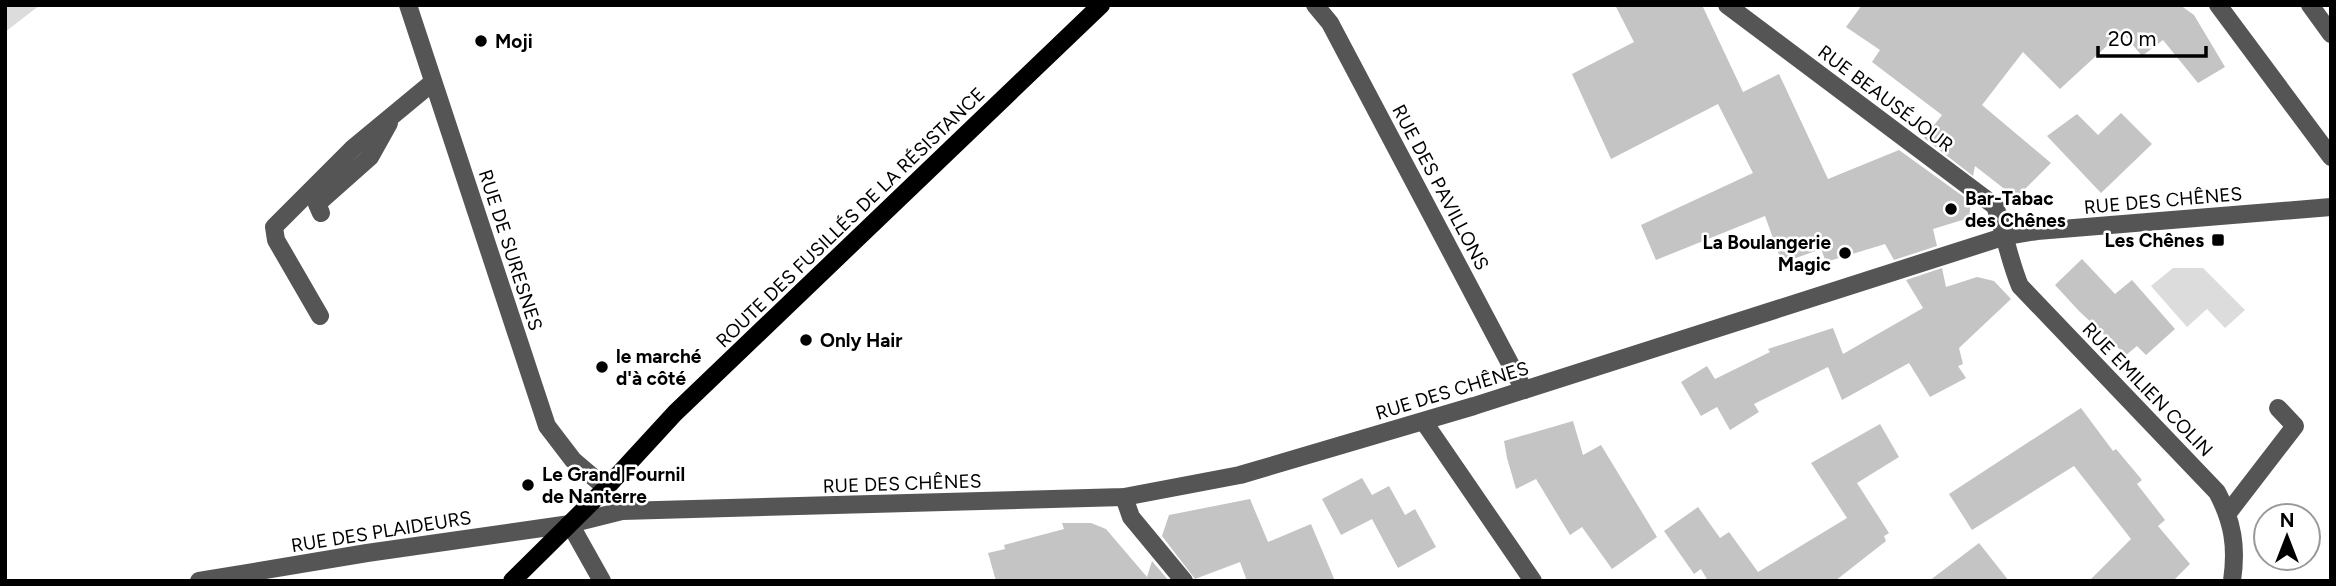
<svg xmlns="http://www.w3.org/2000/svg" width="2336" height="586" font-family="Figtree,sans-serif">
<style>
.green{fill:#dcdcdc}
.building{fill:#c4c4c4}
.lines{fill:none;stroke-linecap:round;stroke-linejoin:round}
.minor{stroke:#555;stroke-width:18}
.major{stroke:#000;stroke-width:18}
.poi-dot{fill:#000;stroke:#fff;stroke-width:2.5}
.labels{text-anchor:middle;stroke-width:5;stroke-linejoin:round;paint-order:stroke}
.poi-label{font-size:19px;font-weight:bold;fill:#000;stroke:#fff;text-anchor:start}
.street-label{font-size:19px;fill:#000;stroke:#fff}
</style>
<rect width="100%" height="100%" fill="#fff"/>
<!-- green -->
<g class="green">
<polygon points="5,5 40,5 5,32"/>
<polygon points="2173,268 2203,268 2245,310 2225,328 2207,309 2187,327 2151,286"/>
</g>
<!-- building -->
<g class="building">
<polygon points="1615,5 1702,5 1743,92 1779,74 1828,179 1899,150 1971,202 1969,218 1933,229 1937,246 1894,260 1885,244 1826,262 1821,249 1782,263 1765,216 1656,260 1641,225 1753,173 1718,104 1611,159 1572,74 1634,42"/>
<polygon points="1862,5 2180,5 2194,15 2225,67 2198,83 2163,40 2142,56 2122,32 2060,89 2023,52 1982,105 2051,163 2016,198 1975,166 1973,176 1924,138 1942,115 1872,62 1880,50 1846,27"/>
<polygon points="2121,113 2152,144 2101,193 2047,136 2077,114 2098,135"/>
<polygon points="2082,259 2115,294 2132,280 2175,329 2146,355 2137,346 2126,355 2079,311 2055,285"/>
<polygon points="1942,268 1946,287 1977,277 1994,281 2011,299 1959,348 1963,364 1958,366 1966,378 1930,397 1909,363 1842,400 1828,367 1754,404 1759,412 1730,430 1717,407 1701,416 1681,382 1707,366 1715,379 1770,352 1768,349 1833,328 1843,354 1923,308 1906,280"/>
<polygon points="2081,408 2113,451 2116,449 2142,480 2137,484 2165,520 2158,526 2190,564 2173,581 2089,581 2131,539 2074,466 1972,530 1949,494"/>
<polygon points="1573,421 1583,455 1601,445 1657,537 1612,569 1582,527 1570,535 1536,479 1516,489 1507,458 1504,441"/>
<polygon points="1880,424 1899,457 1857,483 1889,533 1884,536 1886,541 1835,581 1708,581 1701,569 1694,574 1664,531 1698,507 1720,538 1729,532 1758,572 1847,518 1811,463"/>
<polygon points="1362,478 1372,495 1389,486 1405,515 1415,509 1436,547 1398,568 1372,519 1341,535 1322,499"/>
<polygon points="1250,499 1268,542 1311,524 1335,581 1247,581 1240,562 1195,579 1162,536 1169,515"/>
<polygon points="1062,523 1091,523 1106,529 1147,577 1152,561 1169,581 996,581 988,553 1005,549 1004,545 1064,529"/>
<polygon points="1979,543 2009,581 1929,581"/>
</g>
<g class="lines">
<!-- minor -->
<g class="minor">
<polyline points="408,5 547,426 573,460 606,488"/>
<polyline points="1315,5 1330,23 1524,390"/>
<path d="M 1727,5 L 1995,206 C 2005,233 2009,260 2020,286 L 2217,492 C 2233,522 2237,547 2232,581"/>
<polyline points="2218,5 2331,157"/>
<polyline points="2310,5 2331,34"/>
<polyline points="321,213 317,204 370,157 389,123"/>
<polyline points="320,316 276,240 274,227 352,149 433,82"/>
<polyline points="1424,422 1533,581"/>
<polyline points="1124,497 1131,517 1184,581"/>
<polyline points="2228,513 2295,426 2278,408"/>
<polyline points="570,524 602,581"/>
<polyline points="199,581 367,553 570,524 622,511 1124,497 1240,475 1474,406 2006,236 2037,231 2331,207"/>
</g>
<!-- major -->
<polyline class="major" points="512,581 606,488 675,413 1101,5"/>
</g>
<!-- markers -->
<g class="poi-dot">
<circle cx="481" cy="41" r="7"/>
<circle cx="1951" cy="209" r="7"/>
<rect x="2211" y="233" width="14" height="14" rx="3.5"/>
<circle cx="1845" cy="253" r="7"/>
<circle cx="806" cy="340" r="7"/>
<circle cx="602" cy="367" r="7"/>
<circle cx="528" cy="485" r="7"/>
</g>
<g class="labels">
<!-- poi labels -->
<g class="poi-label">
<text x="495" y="48">Moji</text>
<text x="1965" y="205">Bar-Tabac<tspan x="1965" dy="22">des Chênes</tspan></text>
<text x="2204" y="247" text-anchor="end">Les Chênes</text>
<text x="1831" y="249" text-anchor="end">La Boulangerie<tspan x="1831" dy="22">Magic</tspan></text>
<text x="820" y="347">Only Hair</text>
<text x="616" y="363">le marché<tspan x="616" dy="22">d'à côté</tspan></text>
<text x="542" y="481">Le Grand Fournil<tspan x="542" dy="22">de Nanterre</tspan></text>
</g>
<!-- street labels -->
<g class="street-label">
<text transform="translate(1886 98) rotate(37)" y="7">RUE BEAUSÉJOUR</text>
<text transform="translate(1441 187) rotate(62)" y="7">RUE DES PAVILLONS</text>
<text transform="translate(2163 200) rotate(-5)" y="7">RUE DES CHÊNES</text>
<text transform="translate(850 217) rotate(-44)" y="7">ROUTE DES FUSILLÉS DE LA RÉSISTANCE</text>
<text transform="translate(511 250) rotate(72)" y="7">RUE DE SURESNES</text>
<text transform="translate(2148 389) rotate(46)" y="7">RUE EMILIEN COLIN</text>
<text transform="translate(1452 390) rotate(-17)" y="7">RUE DES CHÊNES</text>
<text transform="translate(902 483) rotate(-2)" y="7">RUE DES CHÊNES</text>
<text transform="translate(381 531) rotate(-9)" y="7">RUE DES PLAIDEURS</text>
</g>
</g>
<!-- border -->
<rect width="2336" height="586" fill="none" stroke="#000000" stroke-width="14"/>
<!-- north arrow -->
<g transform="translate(2287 537)"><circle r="33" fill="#ffffff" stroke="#999999" stroke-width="2"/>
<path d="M0-5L12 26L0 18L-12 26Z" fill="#000000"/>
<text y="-10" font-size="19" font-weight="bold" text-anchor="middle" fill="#000000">N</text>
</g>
<!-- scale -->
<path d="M2098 46v10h108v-10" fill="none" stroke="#000000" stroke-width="3.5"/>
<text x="2108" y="46" font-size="21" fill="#000000" stroke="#ffffff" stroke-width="5" paint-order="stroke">20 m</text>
</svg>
